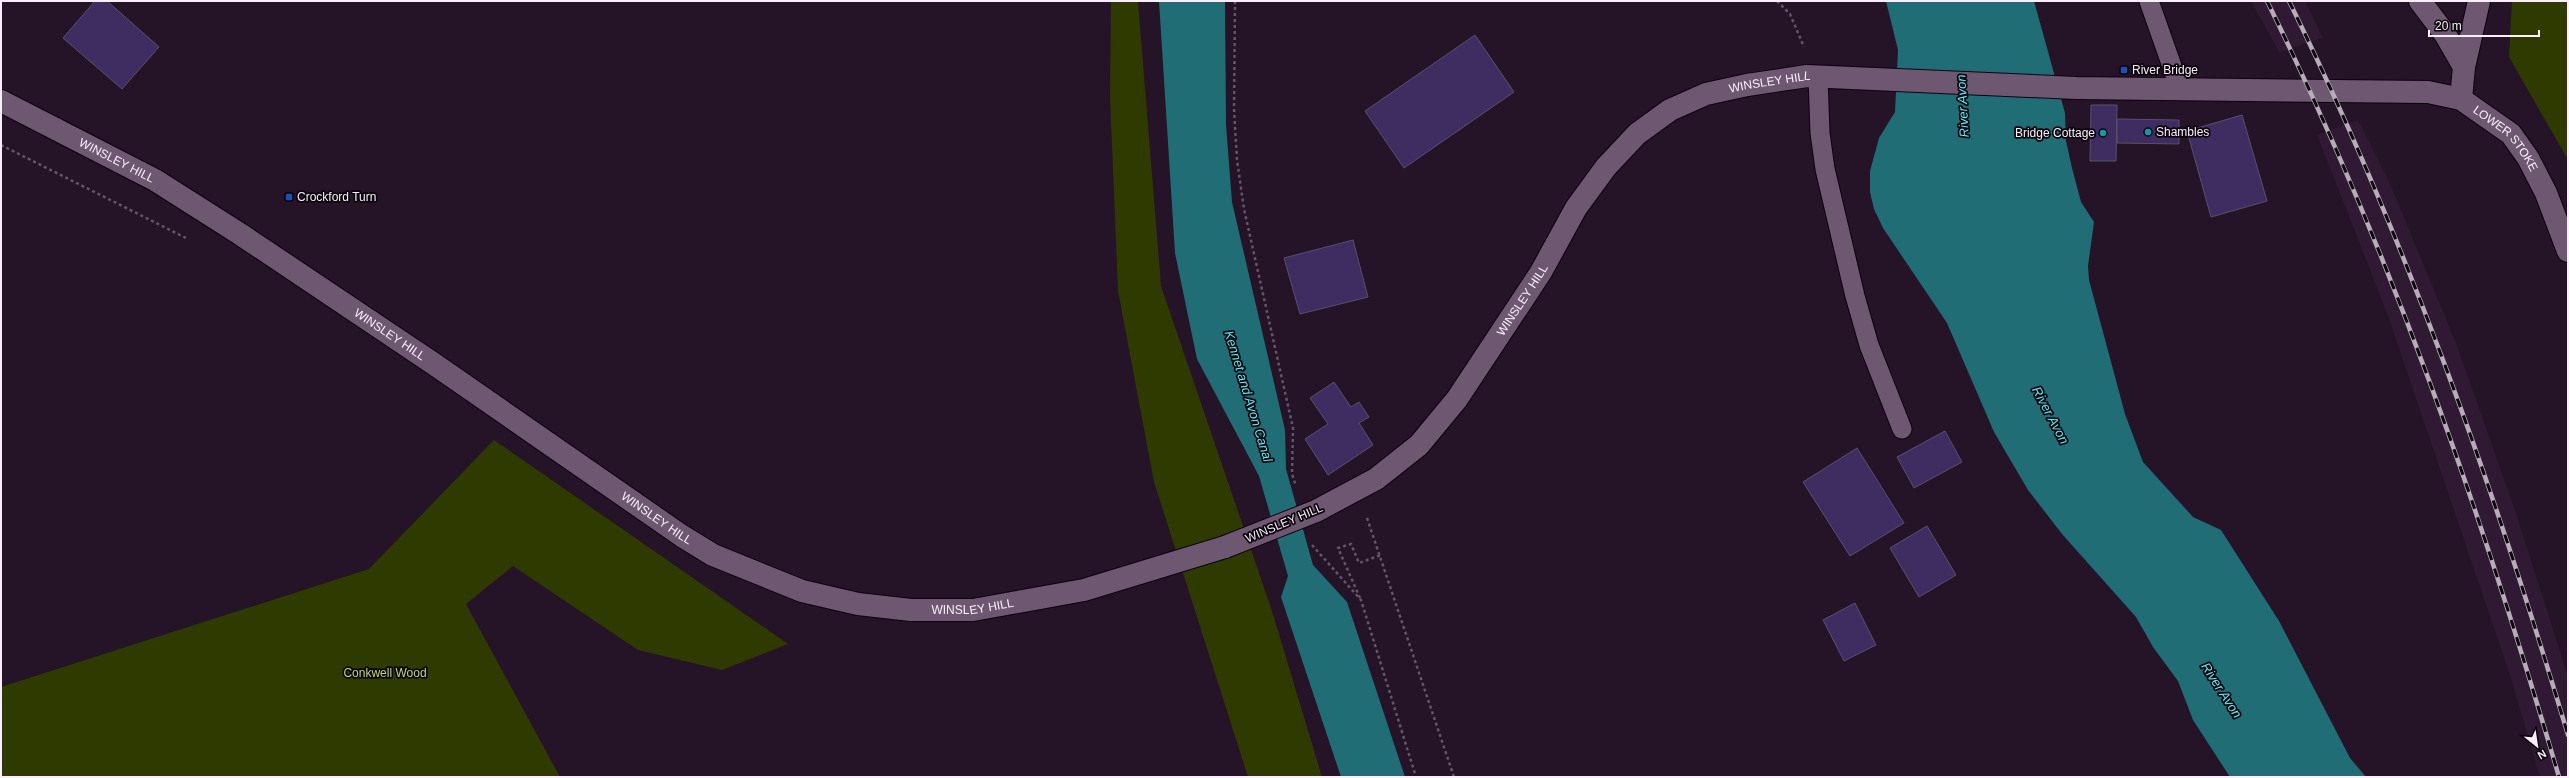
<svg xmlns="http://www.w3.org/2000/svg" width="2569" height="778" font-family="Arial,sans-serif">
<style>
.built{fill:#301a33}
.green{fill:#2f3a00}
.water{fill:#216d75}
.building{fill:#3f2d62;stroke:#58506d}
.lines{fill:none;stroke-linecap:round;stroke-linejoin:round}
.service-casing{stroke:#0d0110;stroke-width:21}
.minor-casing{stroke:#0d0110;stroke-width:24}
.secondary-casing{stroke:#0d0110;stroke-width:24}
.path{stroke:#665568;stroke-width:2.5;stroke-dasharray:3 3;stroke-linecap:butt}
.service{stroke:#6e5871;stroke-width:19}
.minor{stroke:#6e5871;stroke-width:22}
.secondary{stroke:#6e5871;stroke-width:22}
.rail-casing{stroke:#b9abbb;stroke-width:4.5}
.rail{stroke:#0a040b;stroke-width:3;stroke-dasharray:9;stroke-linecap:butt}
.secondary-bridge-casing{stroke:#0d0110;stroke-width:24;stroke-linecap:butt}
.secondary-bridge{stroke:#6e5871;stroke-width:22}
.transit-dot{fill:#1a4fb4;stroke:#0a040b;stroke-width:1.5}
.culture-dot{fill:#0f9aa8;stroke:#0a040b;stroke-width:1.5}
.labels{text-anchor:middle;stroke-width:3.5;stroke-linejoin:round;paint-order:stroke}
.poi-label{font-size:12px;fill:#faedfc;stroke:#0a040b;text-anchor:start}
.street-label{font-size:12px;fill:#faedfc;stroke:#0a040b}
.park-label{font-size:12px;fill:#bfd679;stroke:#0a040b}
.water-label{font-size:13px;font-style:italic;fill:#5eebfa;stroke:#0a040b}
</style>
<rect width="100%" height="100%" fill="#251327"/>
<!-- built -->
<g class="built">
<polygon points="2251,1 2305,1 2323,38 2279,52"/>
<polygon points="2358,120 2390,184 2456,343 2517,516 2568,677 2568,777 2540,777 2510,675 2387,313 2317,135"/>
</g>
<!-- green -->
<g class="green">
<polygon points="1111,1 1138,1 1161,286 1272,611 1322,777 1248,777 1154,482 1118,291 1110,97"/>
<polygon points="2512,1 2568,1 2568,160 2509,57"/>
<polygon points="494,440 788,644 722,670 638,650 513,566 466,604 560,777 1,777 1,687 369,569"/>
</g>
<!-- water -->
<g class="water">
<polygon points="1159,1 1225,1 1226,125 1232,202 1285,430 1286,469 1313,565 1347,602 1405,777 1341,777 1281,597 1288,576 1259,476 1197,359 1175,253"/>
<polygon points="1886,1 2034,1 2065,113 2066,141 2072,168 2081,202 2094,222 2088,266 2089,280 2125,414 2143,462 2193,517 2221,530 2279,621 2350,758 2366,777 2230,777 2193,720 2178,681 2153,647 2136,617 2062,534 2028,490 1994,432 1947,323 1883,228 1874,209 1870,192 1870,171 1879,138 1895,112 1898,50"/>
</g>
<!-- building -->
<g class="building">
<polygon points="95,1 107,1 159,47 122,89 63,38"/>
<polygon points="1475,35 1514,92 1404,168 1365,111"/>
<polygon points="2091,105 2117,105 2116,161 2090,161"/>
<polygon points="2242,115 2267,201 2211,217 2187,131"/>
<polygon points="2117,119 2179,120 2179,144 2117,143"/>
<polygon points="1353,240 1368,297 1300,314 1284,258"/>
<polygon points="1334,382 1351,407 1359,402 1369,417 1359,423 1373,445 1328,475 1305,439 1328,424 1310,398"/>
<polygon points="1945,431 1962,462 1914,488 1897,457"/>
<polygon points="1857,448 1904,523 1850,556 1803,482"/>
<polygon points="1927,526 1956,575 1919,597 1890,548"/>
<polygon points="1855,603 1876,645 1844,661 1823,620"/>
</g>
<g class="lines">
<!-- service casing -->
<g class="service-casing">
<g id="service">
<polyline points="2149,1 2180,89"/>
<polyline points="1818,77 1820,133 1825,169 1855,296 1869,345 1902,429"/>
</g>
</g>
<!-- minor casing -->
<g class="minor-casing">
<g id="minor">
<polyline points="2420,1 2445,34 2464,67 2461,99"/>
<polyline points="2464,67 2479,1"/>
</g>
</g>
<!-- secondary casing -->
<g class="secondary-casing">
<g id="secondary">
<path id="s1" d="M 1,101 L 155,180 L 240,234 L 434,364 L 682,536 L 713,555 L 802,591 L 858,604 L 911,610 L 973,610 L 1084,590 L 1225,547"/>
<path id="s2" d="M 1316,511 L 1376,479 L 1419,445 L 1457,399 L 1541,272 L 1576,208 L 1606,167 L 1637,134 L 1670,110 L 1706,94 L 1747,85 L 1807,76 L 2076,88 L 2428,92 L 2461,99 L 2511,134 L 2528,158 L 2546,193 L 2568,251"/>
</g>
</g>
<!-- path -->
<g class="path">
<polyline points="1235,1 1234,109 1237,160 1244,209 1293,428 1292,474 1296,486"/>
<polyline points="1777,1 1790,14 1804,47"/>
<polyline points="1,145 186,238"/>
<polyline points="1367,518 1454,777"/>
<polyline points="1312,545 1361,600 1416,777"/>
<polyline points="1360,598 1338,548 1351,544 1359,563 1381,555"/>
</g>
<!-- service -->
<use href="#service" class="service"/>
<!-- minor -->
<use href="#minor" class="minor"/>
<!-- secondary -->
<use href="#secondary" class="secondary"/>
<!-- rail casing -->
<g class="rail-casing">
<g id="rail">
<path d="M 2267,1 C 2390,250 2481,511 2559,777"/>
<path d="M 2289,1 C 2405,237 2493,484 2568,735"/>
</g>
</g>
<!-- rail -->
<use href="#rail" class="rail"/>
<!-- secondary-bridge casing -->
<g class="secondary-bridge-casing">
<polyline id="secondary-bridge" points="1225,547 1316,511"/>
</g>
<!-- secondary-bridge -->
<use href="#secondary-bridge" class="secondary-bridge"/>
</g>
<!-- markers -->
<g class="transit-dot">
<rect x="2120" y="66" width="8" height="8" rx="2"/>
<rect x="285" y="193" width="8" height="8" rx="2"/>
</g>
<g class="culture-dot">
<circle cx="2148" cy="132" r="4"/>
<circle cx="2103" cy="133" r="4"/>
</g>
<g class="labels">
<!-- poi labels -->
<g class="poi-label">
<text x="2132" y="74">River Bridge</text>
<text x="2156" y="136">Shambles</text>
<text x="2095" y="137" text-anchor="end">Bridge Cottage</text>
<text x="297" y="201">Crockford Turn</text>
</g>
<!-- street labels -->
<g class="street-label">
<text dy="4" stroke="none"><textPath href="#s2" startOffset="649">WINSLEY HILL</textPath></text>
<text dy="4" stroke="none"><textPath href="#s2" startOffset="1402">LOWER STOKE</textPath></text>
<text dy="4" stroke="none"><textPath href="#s1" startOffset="130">WINSLEY HILL</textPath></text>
<text dy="4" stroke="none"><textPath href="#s2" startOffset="301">WINSLEY HILL</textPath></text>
<text dy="4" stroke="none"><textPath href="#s1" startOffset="454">WINSLEY HILL</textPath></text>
<text dy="4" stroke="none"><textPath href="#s1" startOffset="778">WINSLEY HILL</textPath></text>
<text transform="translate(1284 523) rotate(-23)" y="4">WINSLEY HILL</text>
<text dy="4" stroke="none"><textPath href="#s1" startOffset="1114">WINSLEY HILL</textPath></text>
</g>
<!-- park labels -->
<g class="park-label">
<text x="385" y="677">Conkwell Wood</text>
</g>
<!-- water labels -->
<g class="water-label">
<text transform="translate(1962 106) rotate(-93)" y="5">River Avon</text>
<text transform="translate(1249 396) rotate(73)" y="5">Kennet and Avon Canal</text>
<text transform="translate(2051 415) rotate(62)" y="5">River Avon</text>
<text transform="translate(2222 690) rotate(57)" y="5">River Avon</text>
</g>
</g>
<!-- border -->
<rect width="2569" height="778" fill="none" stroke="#faedfc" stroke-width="4"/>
<!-- north arrow -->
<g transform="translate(2537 746) rotate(150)" stroke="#0a040b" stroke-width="3" paint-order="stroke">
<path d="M0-3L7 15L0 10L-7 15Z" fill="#faedfc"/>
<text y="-6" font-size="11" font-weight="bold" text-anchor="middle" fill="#faedfc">N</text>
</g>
<!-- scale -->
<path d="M2429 30v6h110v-6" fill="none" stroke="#faedfc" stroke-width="2"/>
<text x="2435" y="30" font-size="12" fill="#faedfc" stroke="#0a040b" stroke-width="3" paint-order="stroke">20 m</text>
</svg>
